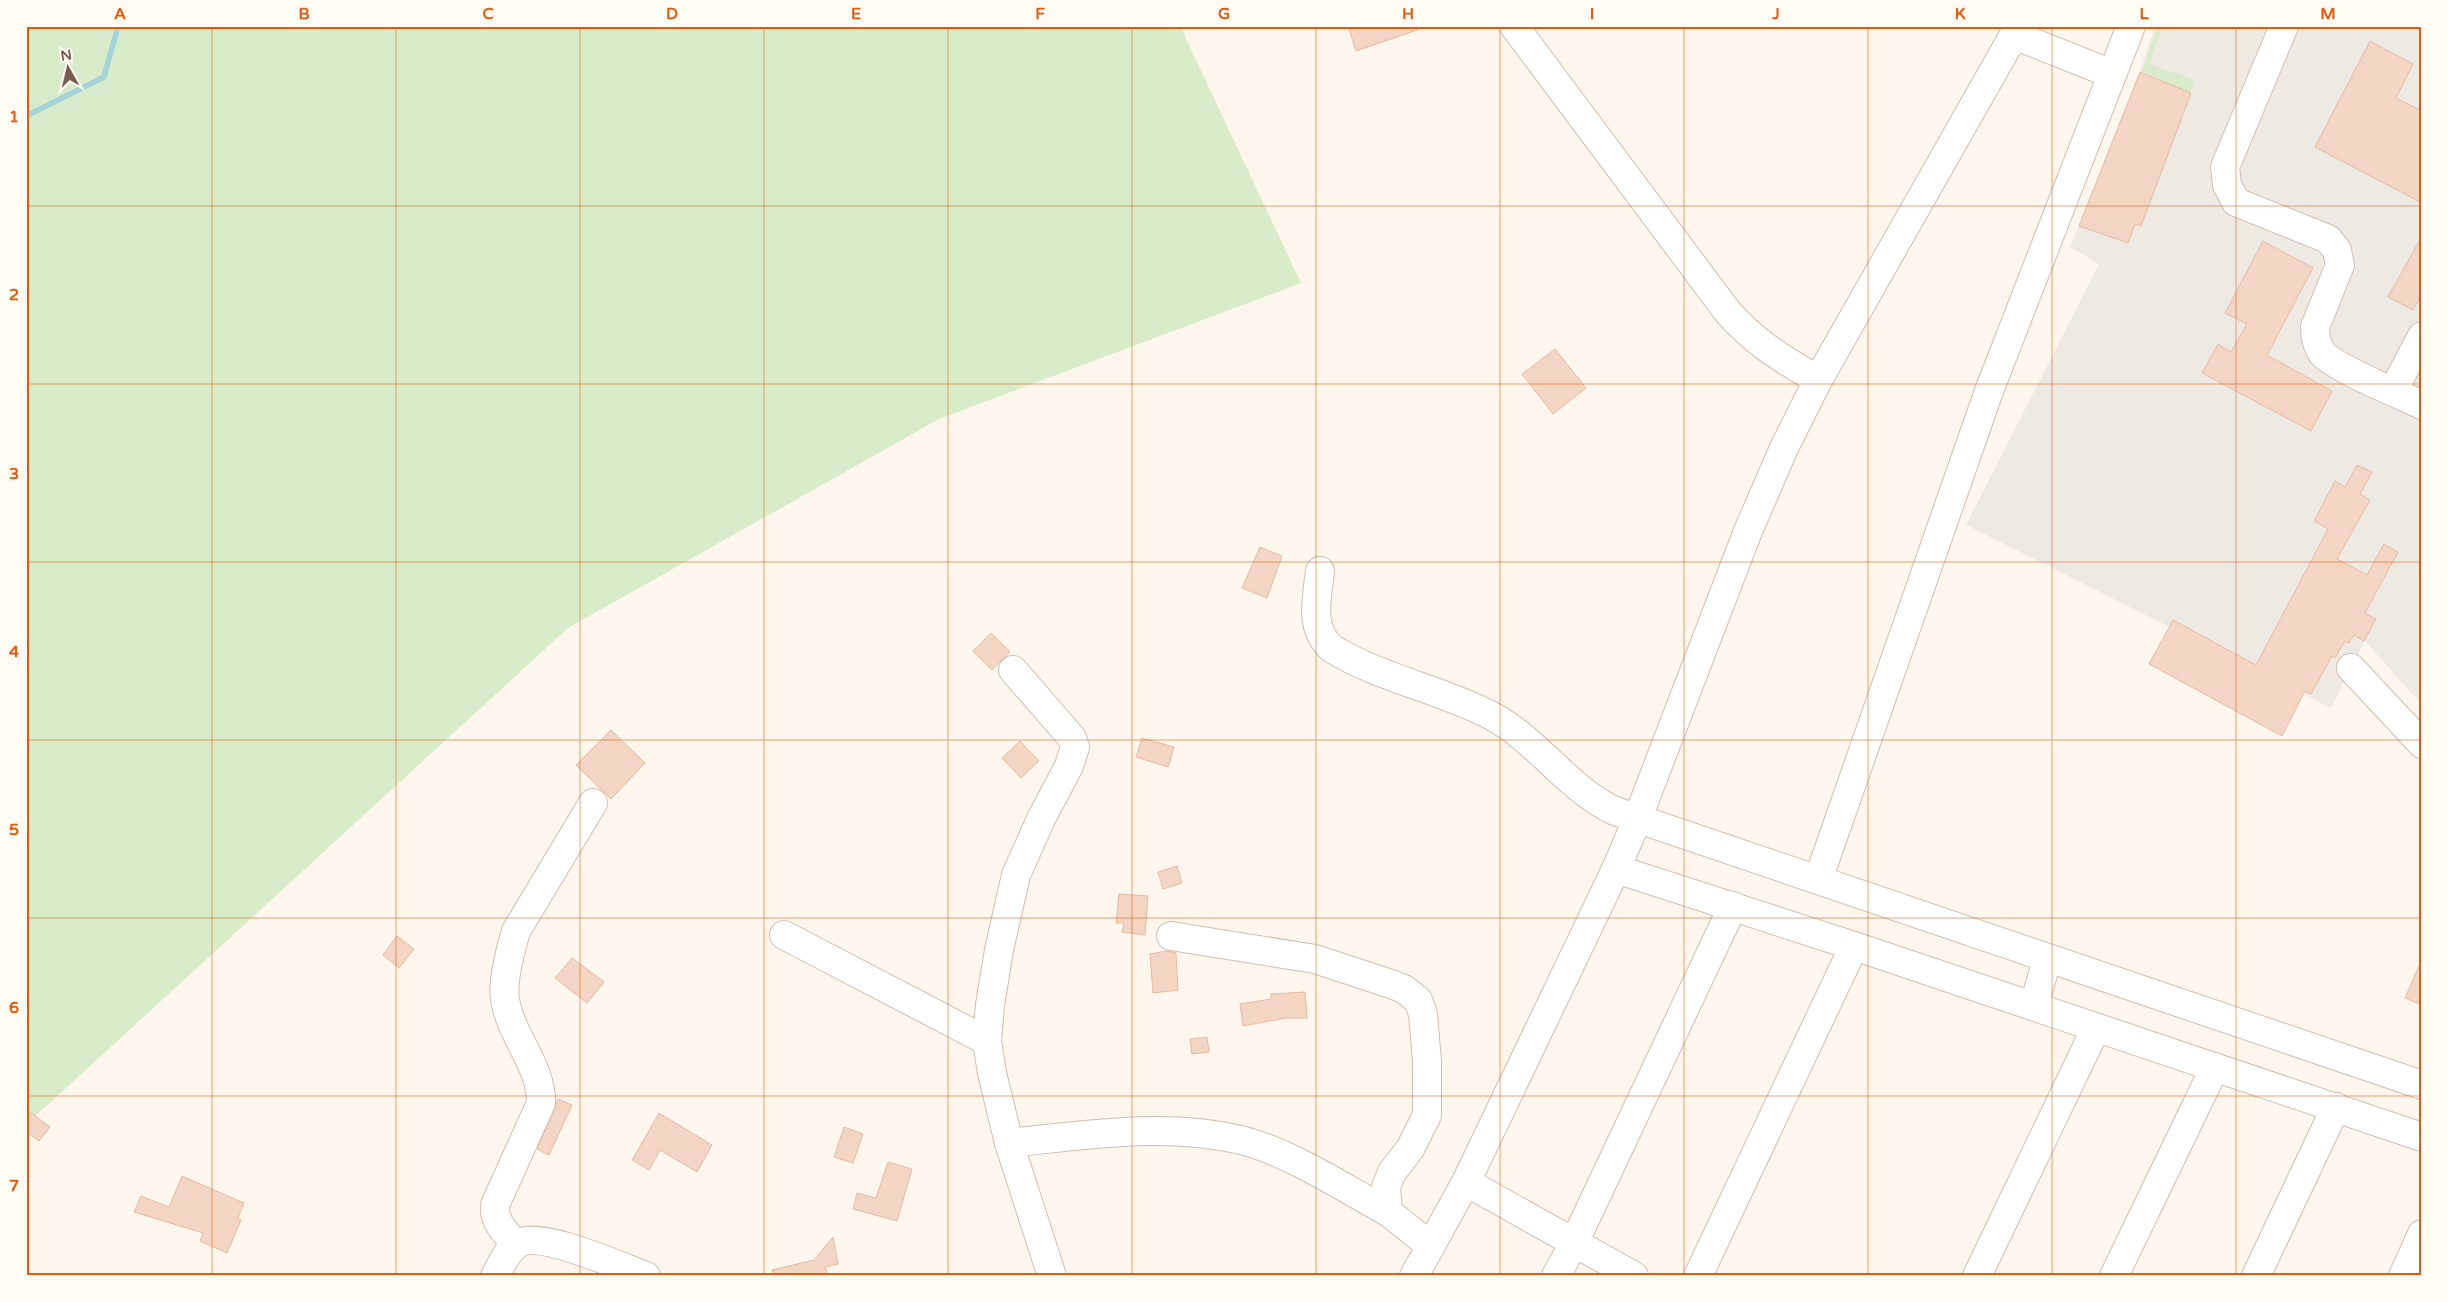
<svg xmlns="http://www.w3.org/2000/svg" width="2448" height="1302" font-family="'Varela Round',sans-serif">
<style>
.industrial{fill:#efe9e4}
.green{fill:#d8ecc9}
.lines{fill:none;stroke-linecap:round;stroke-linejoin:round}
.stream{stroke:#a5d3da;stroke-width:5.5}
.building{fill:#f3d5c3;stroke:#e6bba3}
.minor-casing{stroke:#d1beb0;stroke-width:30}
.minor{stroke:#fff;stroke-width:28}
.grid{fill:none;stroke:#e8590c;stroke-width:1;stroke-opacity:0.55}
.neatline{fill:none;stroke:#e8590c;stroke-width:2}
.grid-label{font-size:16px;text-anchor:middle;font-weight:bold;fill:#e8590c}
</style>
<rect width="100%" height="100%" fill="#fdf6ec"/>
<!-- industrial -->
<polygon class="industrial" points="2155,26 2422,26 2422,705 2365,641 2331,708 1966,525 2099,264 2070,247 2140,72"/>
<!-- green -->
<g class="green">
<polygon points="26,26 1180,26 1301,283 939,419 568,628 30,1121 26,1122"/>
<polygon points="2158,26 2163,26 2149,64 2194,79 2191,93 2142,71"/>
</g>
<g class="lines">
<!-- stream -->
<polyline class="stream" points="26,116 104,77 118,26"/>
</g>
<!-- building -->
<g class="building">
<polygon points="1348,26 1417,26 1417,30 1356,51"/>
<polygon points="2370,41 2413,64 2396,98 2422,111 2422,203 2315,147"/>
<polygon points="2140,72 2191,93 2141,226 2135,224 2128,243 2079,226"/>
<polygon points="2422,236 2422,294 2413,310 2388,297"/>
<polygon points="2263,241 2313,268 2267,355 2332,391 2311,431 2202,373 2218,344 2231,352 2247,324 2225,313"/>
<polygon points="1555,349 1586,388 1553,414 1522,374"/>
<polygon points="2357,465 2372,472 2360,494 2370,500 2337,559 2367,575 2384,544 2398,552 2365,613 2376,619 2364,641 2354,635 2349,643 2345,641 2335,658 2332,656 2311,694 2305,691 2282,736 2149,664 2173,620 2256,665 2328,529 2314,521 2335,481 2345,487"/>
<polygon points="1260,547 1282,556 1267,598 1242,588"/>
<polygon points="991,633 1010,652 992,670 973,651"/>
<polygon points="611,730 645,763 611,799 576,765"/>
<polygon points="1142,738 1174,747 1168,767 1136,757"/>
<polygon points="1020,741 1039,761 1021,778 1002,758"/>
<polygon points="1177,866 1182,883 1163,889 1158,872"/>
<polygon points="1119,894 1148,896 1145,935 1122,932 1124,923 1116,923"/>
<polygon points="397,936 414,949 399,968 383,955"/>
<polygon points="1167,951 1176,953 1178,990 1153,993 1150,954"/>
<polygon points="572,958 604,982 587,1003 555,978"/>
<polygon points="2422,959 2422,1005 2405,998"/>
<polygon points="1305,992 1307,1018 1286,1018 1243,1026 1240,1004 1271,999 1271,994"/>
<polygon points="1207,1037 1209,1052 1192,1054 1190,1039"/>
<polygon points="558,1099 572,1105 549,1155 537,1149"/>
<polygon points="26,1109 50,1127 39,1141 26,1132"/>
<polygon points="659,1113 712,1145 697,1172 660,1150 649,1170 632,1160"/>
<polygon points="844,1127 863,1134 853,1163 834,1157"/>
<polygon points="888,1162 912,1169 897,1221 853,1209 857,1193 876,1198"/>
<polygon points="182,1176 244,1203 238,1218 241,1220 227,1253 200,1241 203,1233 134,1212 141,1196 169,1207"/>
<polygon points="833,1237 838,1264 825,1267 828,1276 773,1276 772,1270 814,1260"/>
</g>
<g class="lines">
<!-- minor casing -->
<g class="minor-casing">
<g id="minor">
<path d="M 1514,26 L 1727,311 C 1756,344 1781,358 1818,380"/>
<path d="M 2284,26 L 2225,167 L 2227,185 L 2236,202 L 2328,239 L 2337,250 L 2340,265 L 2315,327 C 2315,336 2317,346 2322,353 C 2335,368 2401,395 2422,405"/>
<polyline points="2014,35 2112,74"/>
<polyline points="2393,391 2422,336"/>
<path d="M 1320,571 C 1317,599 1309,627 1331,648 C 1381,679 1441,689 1492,716 C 1538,741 1569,790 1615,811 L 2422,1085"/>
<polyline points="2351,668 2422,744"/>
<polyline points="1013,670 1072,738 1075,747 1069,766 1041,819 1016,875 999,950 990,1005 987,1041 992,1073 1009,1143 1052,1276"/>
<polyline points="1616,869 1854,946 2422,1137"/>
<polyline points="1818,880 1989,391 2131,26"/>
<polyline points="784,935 987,1041"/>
<polyline points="1171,936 1315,959 1391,984 1404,989 1418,1000 1423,1014 1427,1062 1427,1115 1410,1149 1392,1172 1386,1187 1388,1212 1431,1246"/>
<polyline points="2034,1005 2047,960"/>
<path d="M 1009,1143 C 1085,1135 1165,1122 1241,1140 C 1289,1152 1344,1188 1388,1212"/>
<polyline points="1466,1182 1634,1276"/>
<path d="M 516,1245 C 506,1233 493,1221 495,1205 L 541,1103 C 542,1066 510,1035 505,999 C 502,982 511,947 516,931 L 593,803"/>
<path d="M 495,1276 C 501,1265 507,1251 517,1244 C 538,1229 621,1267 646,1276"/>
<polyline points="1414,1276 1466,1182 1616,869 1637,820 1748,531 1784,448 1818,380 2019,26"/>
<polyline points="1556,1276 1574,1243 1733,906"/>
<polyline points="1698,1276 1854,946"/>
<polyline points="1977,1276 2096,1028"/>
<polyline points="2114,1276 2215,1067"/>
<polyline points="2256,1276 2336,1107"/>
<polyline points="2403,1276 2422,1234"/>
</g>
</g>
<!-- minor -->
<use href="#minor" class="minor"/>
</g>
<!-- grid -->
<path class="grid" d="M 212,26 L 212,1276M 396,26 L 396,1276M 580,26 L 580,1276M 764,26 L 764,1276M 948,26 L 948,1276M 1132,26 L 1132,1276M 1316,26 L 1316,1276M 1500,26 L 1500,1276M 1684,26 L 1684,1276M 1868,26 L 1868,1276M 2052,26 L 2052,1276M 2236,26 L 2236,1276M 26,206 L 2422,206M 26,384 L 2422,384M 26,562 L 2422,562M 26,740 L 2422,740M 26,918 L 2422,918M 26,1096 L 2422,1096"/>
<!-- border -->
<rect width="2448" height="1302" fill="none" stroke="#fffaf3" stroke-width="55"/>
<!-- north arrow -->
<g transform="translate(68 68) rotate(352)" stroke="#fffaf3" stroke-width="4" paint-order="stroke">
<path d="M0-4L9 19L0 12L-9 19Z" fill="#7a5c4d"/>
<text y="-8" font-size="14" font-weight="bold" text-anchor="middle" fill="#7a5c4d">N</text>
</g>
<rect x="28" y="28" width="2392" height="1246" class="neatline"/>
<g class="grid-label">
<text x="120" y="19">A</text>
<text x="304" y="19">B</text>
<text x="488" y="19">C</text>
<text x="672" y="19">D</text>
<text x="856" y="19">E</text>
<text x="1040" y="19">F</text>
<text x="1224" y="19">G</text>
<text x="1408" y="19">H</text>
<text x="1592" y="19">I</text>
<text x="1776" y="19">J</text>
<text x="1960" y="19">K</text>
<text x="2144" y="19">L</text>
<text x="2328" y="19">M</text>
<text x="14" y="122">1</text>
<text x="14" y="300">2</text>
<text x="14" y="479">3</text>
<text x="14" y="657">4</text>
<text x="14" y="835">5</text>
<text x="14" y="1013">6</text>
<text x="14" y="1191">7</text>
</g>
</svg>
